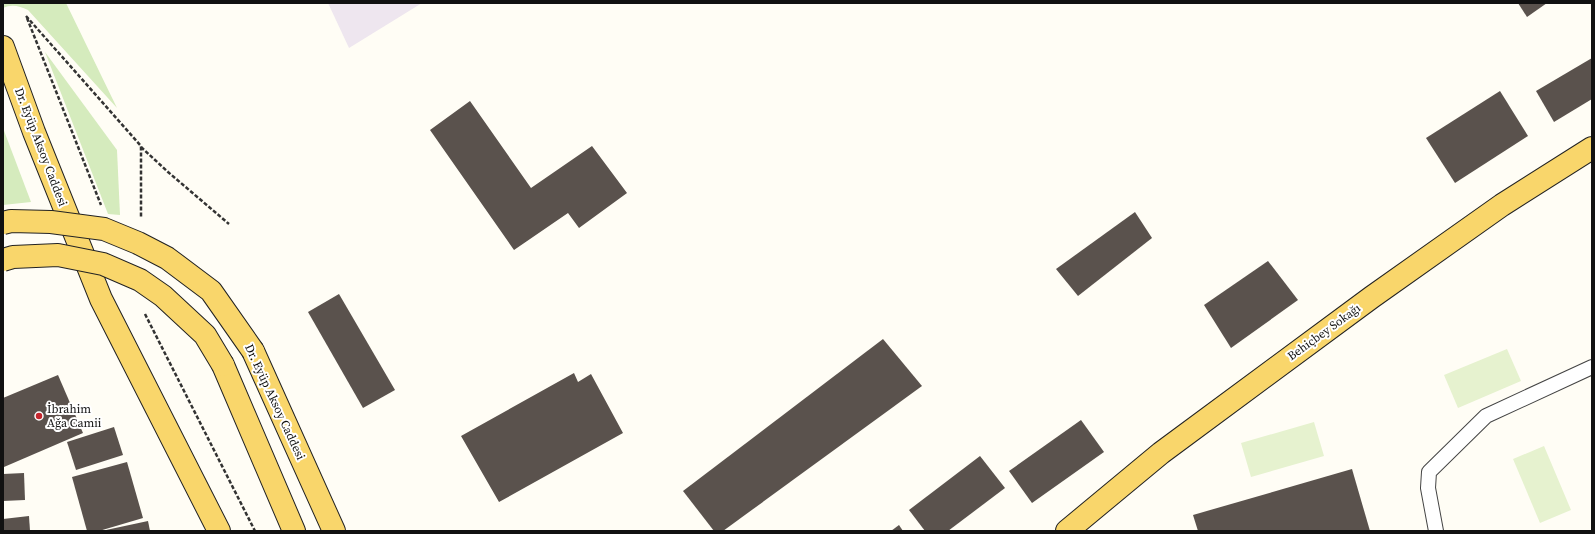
<svg xmlns="http://www.w3.org/2000/svg" width="1595" height="534" font-family="'Source Serif 4',serif">
<style>
.industrial{fill:#eee6ef}
.green{fill:#d5ebbd}
.pitch{fill:#e6f2cf}
.building{fill:#5a524d}
.lines{fill:none;stroke-linecap:round;stroke-linejoin:round}
.service-casing{stroke:#444;stroke-width:16}
.primary-casing{stroke:#222;stroke-width:24}
.path{stroke:#333;stroke-width:2.5;stroke-dasharray:4 2;stroke-linecap:butt}
.service{stroke:#fff;stroke-width:14}
.primary{stroke:#f9d66b;stroke-width:22}
.primary-bridge-casing{stroke:#222;stroke-width:24;stroke-linecap:butt}
.primary-bridge{stroke:#f9d66b;stroke-width:22}
.poi-dot{fill:#c4262e;stroke:#fff;stroke-width:1.5}
.labels{text-anchor:middle;stroke-width:4;stroke-linejoin:round;paint-order:stroke}
.street-label{font-size:12px;fill:#111;stroke:#fff}
.poi-label{font-size:12px;fill:#111;stroke:#fff;text-anchor:start}
</style>
<rect width="100%" height="100%" fill="#fffdf5"/>
<!-- industrial -->
<polygon class="industrial" points="328,3 422,3 349,48"/>
<!-- green -->
<g class="green">
<path d="M 3,3 L 66,3 L 117,108 L 28,10 C 19,6 12,4 3,8 Z"/>
<polygon points="45,52 117,150 120,215 108,214"/>
<polygon points="3,128 31,202 3,205"/>
</g>
<!-- pitch -->
<g class="pitch">
<polygon points="1507,349 1521,381 1458,408 1444,375"/>
<polygon points="1314,422 1324,456 1251,477 1241,443"/>
<polygon points="1544,446 1571,510 1540,523 1513,459"/>
</g>
<!-- building -->
<g class="building">
<polygon points="1518,3 1547,3 1527,17"/>
<polygon points="1592,58 1592,99 1554,122 1536,91"/>
<polygon points="1500,91 1528,136 1455,183 1426,138"/>
<polygon points="470,101 531,188 592,146 627,193 579,228 568,213 514,250 430,130"/>
<polygon points="1135,212 1152,238 1078,296 1056,269"/>
<polygon points="1268,261 1298,300 1231,348 1204,305"/>
<polygon points="339,294 395,390 363,408 308,312"/>
<polygon points="883,339 922,386 723,531 714,531 683,491"/>
<polygon points="574,373 578,382 591,374 623,433 499,502 461,436"/>
<polygon points="58,375 83,433 4,467 3,464 3,398"/>
<polygon points="1081,420 1104,452 1032,503 1009,471"/>
<polygon points="114,427 123,455 76,470 67,442"/>
<polygon points="980,456 1005,488 948,531 925,531 909,510"/>
<polygon points="127,462 143,518 99,531 87,531 72,477"/>
<polygon points="1352,469 1370,531 1198,531 1193,515"/>
<polygon points="24,473 25,500 3,501 3,474"/>
<polygon points="29,516 30,531 3,531 3,519"/>
<polygon points="148,521 150,531 106,531 106,530"/>
<polygon points="899,525 903,531 891,531"/>
</g>
<g class="lines">
<!-- service casing -->
<g class="service-casing">
<polyline id="service" points="1436,531 1428,488 1429,472 1486,416 1592,367"/>
</g>
<!-- primary casing -->
<g class="primary-casing">
<g id="primary">
<polyline points="3,47 34,132 101,299 219,531"/>
<polyline points="253,351 334,531"/>
<polyline points="223,365 294,531"/>
<polyline points="1067,531 1161,453 1372,297 1502,205 1592,148"/>
</g>
</g>
<!-- path -->
<g class="path">
<polyline points="26,16 141,146 141,218"/>
<polyline points="27,18 101,205"/>
<polyline points="141,147 168,172 229,224"/>
<polyline points="145,314 255,531"/>
</g>
<!-- service -->
<use href="#service" class="service"/>
<!-- primary -->
<use href="#primary" class="primary"/>
<!-- primary-bridge casing -->
<g class="primary-bridge-casing">
<g id="primary-bridge">
<polyline points="3,223 11,221 51,222 104,229 138,243 167,258 211,291 253,351"/>
<polyline points="3,260 13,257 58,255 103,264 140,280 163,296 205,335 223,365"/>
</g>
</g>
<!-- primary-bridge -->
<use href="#primary-bridge" class="primary-bridge"/>
</g>
<!-- markers -->
<circle class="poi-dot" cx="39" cy="416" r="4"/>
<g class="labels">
<!-- street labels -->
<g class="street-label">
<text transform="translate(41 147) rotate(69)" y="4">Dr. Eyüp Aksoy Caddesi</text>
<text transform="translate(1324 332) rotate(-36)" y="4">Behiçbey Sokağı</text>
<text transform="translate(275 402) rotate(65)" y="4">Dr. Eyüp Aksoy Caddesi</text>
</g>
<!-- poi labels -->
<g class="poi-label">
<text x="47" y="413">İbrahim<tspan x="47" dy="14">Ağa Camii</tspan></text>
</g>
</g>
<!-- border -->
<rect width="1595" height="534" fill="none" stroke="#111111" stroke-width="8"/>
</svg>
